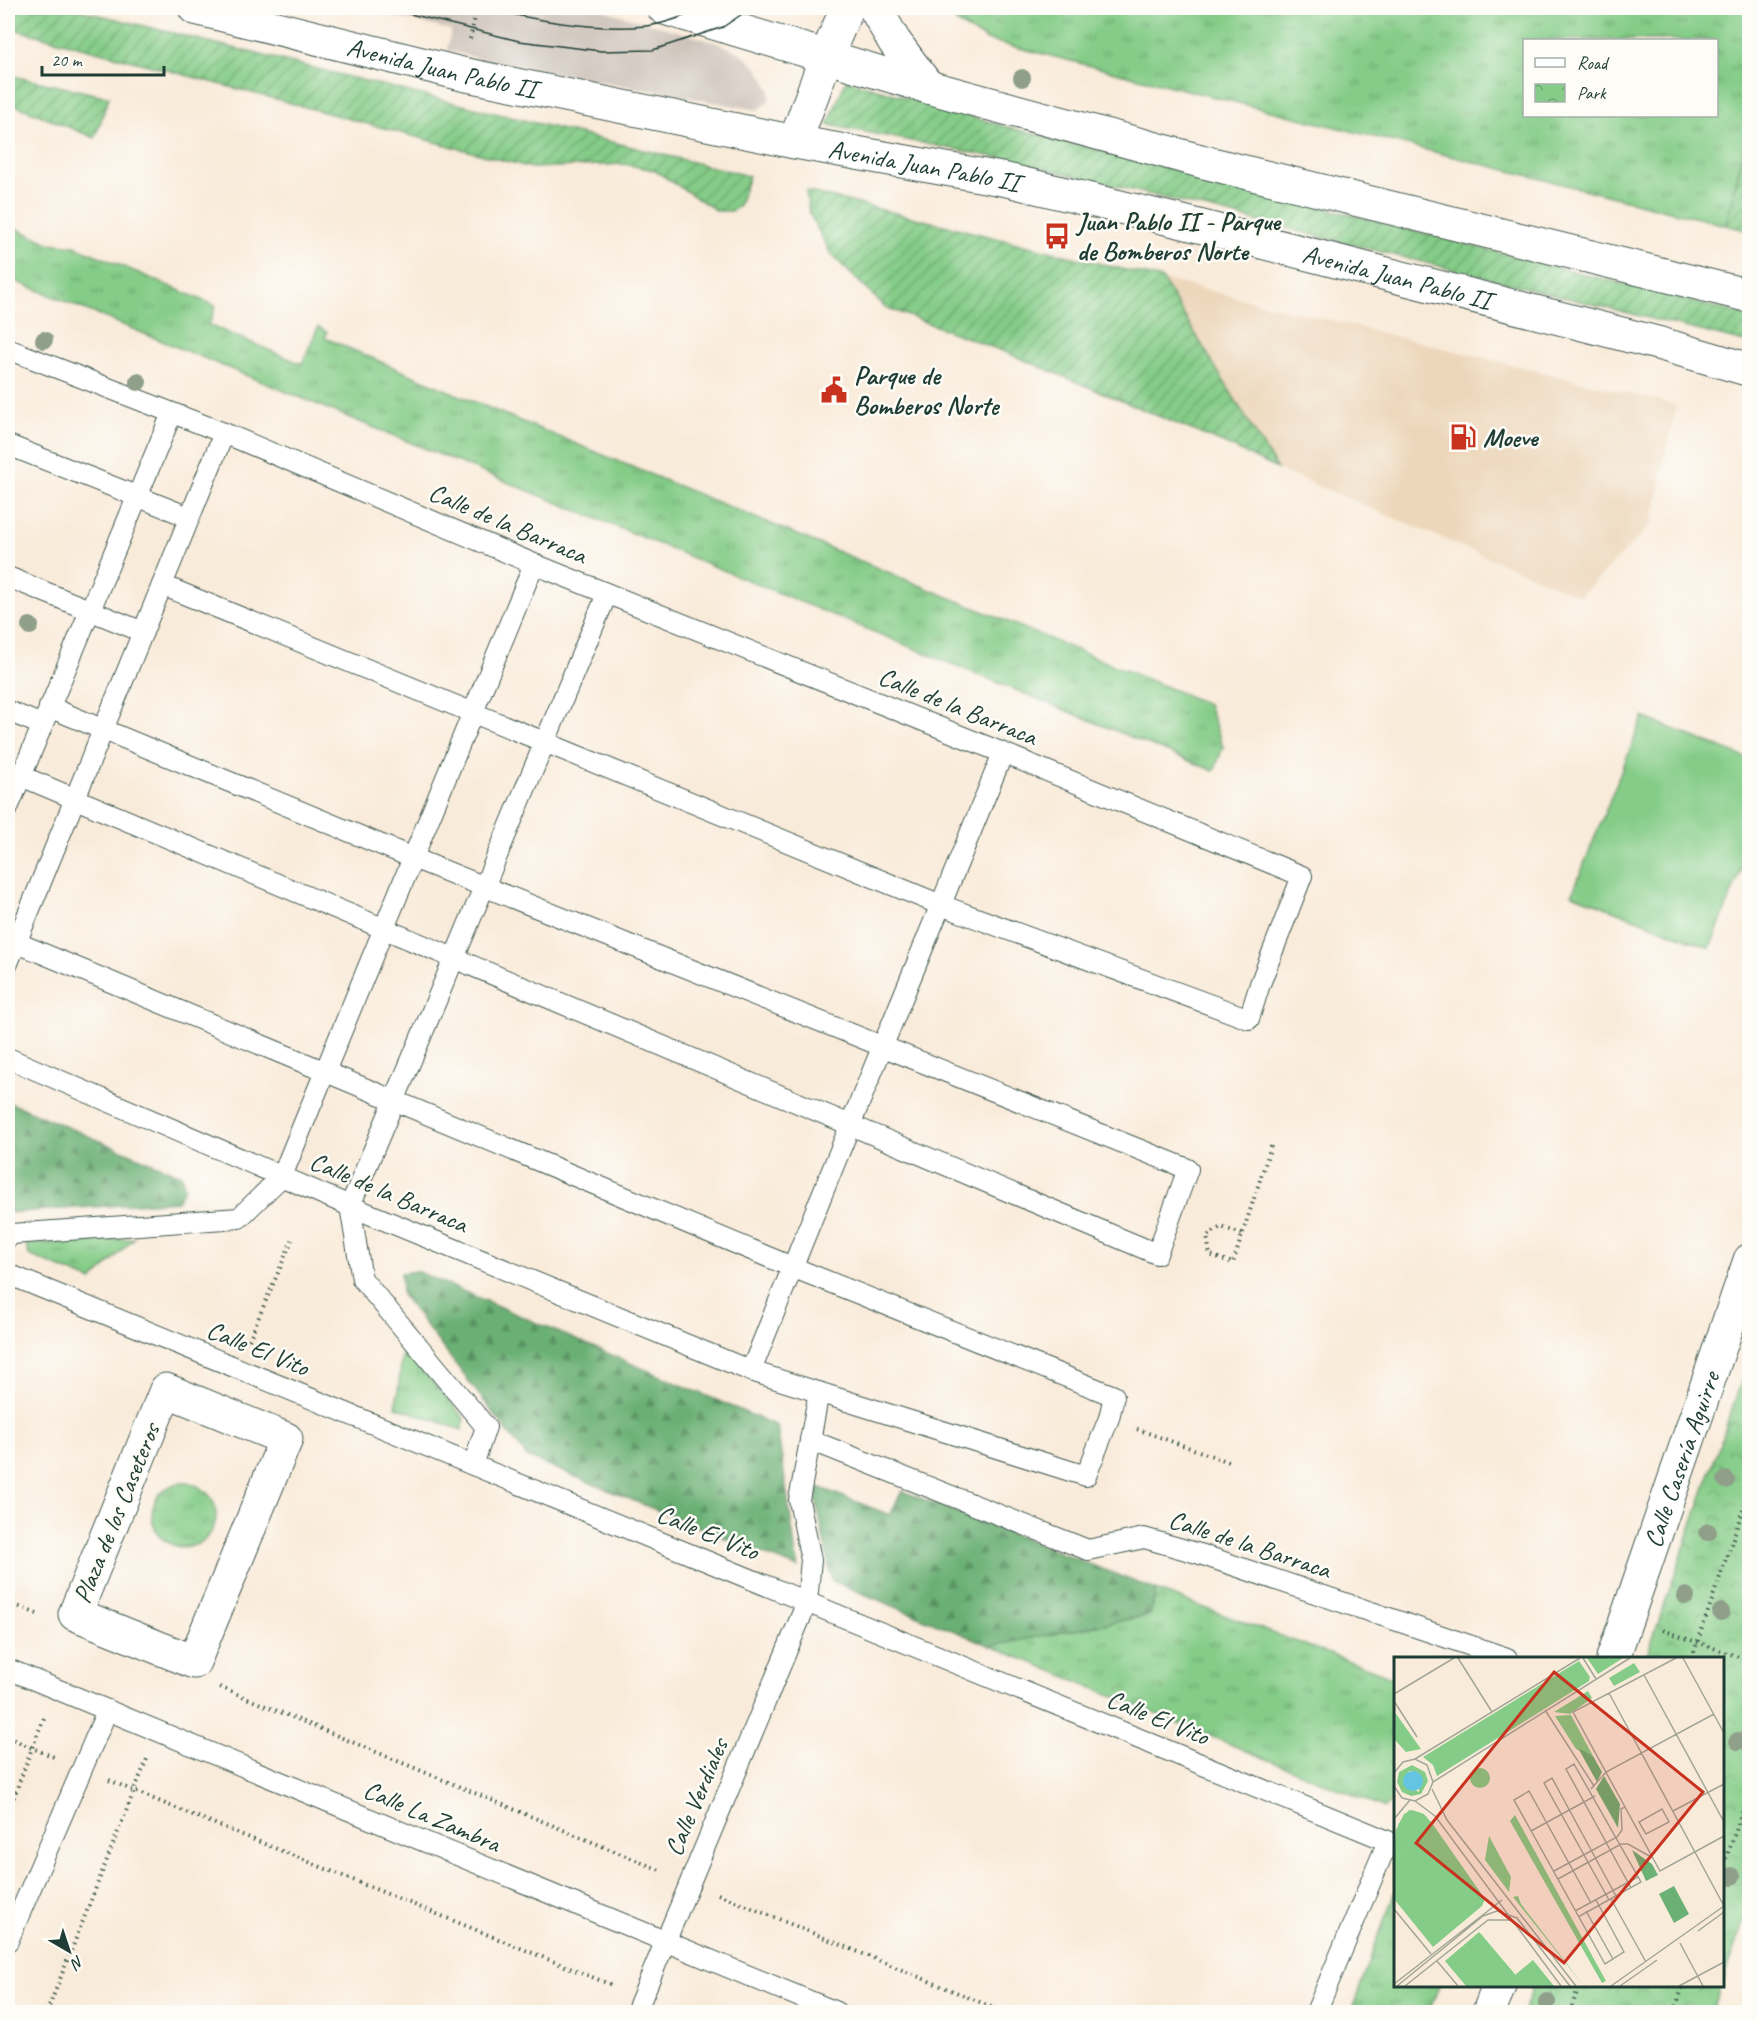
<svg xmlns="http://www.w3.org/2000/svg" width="1757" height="2020" font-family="Caveat,sans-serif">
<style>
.built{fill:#edd7bb}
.railway{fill:#ccc2b9}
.grass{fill:url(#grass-tufts);stroke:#52845e;stroke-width:1.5;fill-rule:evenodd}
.forest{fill:url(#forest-firs);stroke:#457654;stroke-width:1.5}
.park{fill:url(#park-crowns);stroke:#52845e;stroke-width:1.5}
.garden{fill:url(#garden-furrows);stroke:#52845e;stroke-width:1.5}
.pitch{fill:#84cc87;stroke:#52845e;stroke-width:1.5}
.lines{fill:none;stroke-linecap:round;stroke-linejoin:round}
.lane-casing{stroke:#40574d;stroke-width:22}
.street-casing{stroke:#40574d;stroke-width:35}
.secondary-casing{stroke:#40574d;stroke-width:35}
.primary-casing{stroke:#40574d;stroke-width:35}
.path{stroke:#40574d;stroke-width:4;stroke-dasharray:1.5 4.5;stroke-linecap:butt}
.lane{stroke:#fff;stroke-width:20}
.street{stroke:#fff;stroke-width:33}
.secondary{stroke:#fff;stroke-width:33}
.primary{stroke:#fff;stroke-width:33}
.tram{stroke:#1f3d34;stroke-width:1.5}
.tree{fill:#8f9f8a}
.labels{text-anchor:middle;stroke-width:5;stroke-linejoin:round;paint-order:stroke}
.street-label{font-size:26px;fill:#1f3d34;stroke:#fdfcf7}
.poi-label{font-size:26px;font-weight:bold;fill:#1f3d34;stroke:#fdfcf7;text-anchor:start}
.inset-road{fill:none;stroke:#a2a598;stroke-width:1.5}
.view{fill:#c8321e;fill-opacity:0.15;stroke:#c8321e;stroke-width:3}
.inset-edge{fill:none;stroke:#1f3d34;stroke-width:3}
</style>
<defs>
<pattern id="grass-tufts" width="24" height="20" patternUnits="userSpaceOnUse" patternTransform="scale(1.5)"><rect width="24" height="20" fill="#84cc87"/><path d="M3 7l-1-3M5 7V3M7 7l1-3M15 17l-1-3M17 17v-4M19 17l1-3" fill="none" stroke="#6ba76f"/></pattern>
<pattern id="forest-firs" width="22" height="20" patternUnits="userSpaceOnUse" patternTransform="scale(1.5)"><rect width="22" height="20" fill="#6bb074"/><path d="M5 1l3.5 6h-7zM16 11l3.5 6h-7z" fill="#579060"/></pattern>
<pattern id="park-crowns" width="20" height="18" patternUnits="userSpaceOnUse" patternTransform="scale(1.5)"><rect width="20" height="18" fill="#84cc87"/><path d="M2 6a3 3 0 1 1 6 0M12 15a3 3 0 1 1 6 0" fill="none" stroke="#6ba76f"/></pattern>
<pattern id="garden-furrows" width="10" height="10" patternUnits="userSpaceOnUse" patternTransform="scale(1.5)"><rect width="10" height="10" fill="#84cc87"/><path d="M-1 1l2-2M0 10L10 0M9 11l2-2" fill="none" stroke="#6ba76f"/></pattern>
</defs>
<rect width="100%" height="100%" fill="#fdfcf7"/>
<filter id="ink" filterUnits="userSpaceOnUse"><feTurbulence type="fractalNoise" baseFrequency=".0167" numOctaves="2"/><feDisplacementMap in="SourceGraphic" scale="12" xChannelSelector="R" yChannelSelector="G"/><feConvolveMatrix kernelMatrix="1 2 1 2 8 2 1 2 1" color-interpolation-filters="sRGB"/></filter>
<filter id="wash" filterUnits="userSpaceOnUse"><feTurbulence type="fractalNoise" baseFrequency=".008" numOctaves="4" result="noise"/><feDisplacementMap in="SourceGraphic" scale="24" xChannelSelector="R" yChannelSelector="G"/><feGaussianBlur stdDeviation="1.35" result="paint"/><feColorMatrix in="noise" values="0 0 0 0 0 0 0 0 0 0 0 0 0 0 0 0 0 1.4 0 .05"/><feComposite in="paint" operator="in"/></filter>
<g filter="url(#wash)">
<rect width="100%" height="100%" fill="#f9ebda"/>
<!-- built -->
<polygon class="built" points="1162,279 1676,405 1652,524 1580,596 1277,469"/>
<!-- railway -->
<polygon class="railway" points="358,8 596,8 721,44 742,54 757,68 770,90 770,98 765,105 757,110 484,60 447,50 451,30"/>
<!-- grass -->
<g class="grass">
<path d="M 944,8 L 1749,8 L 1749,127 L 1726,225 L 987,40 L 957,23 ZM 1524,40 L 1716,40 L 1716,116 L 1524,116 Z"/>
<polygon points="8,225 49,243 75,246 216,306 209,325 302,364 318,327 327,332 325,338 484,406 1208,704 1223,747 1214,771 8,278"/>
<polygon points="134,1238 92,1281 29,1255 26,1244"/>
<polygon points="403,1348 464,1418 462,1430 396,1407"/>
<circle cx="184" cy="1515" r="32"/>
<polygon points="1156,1590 1395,1678 1395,1799 1385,1808 991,1646 1150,1615"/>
<polygon points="1395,1891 1396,1986 1439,1986 1429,2012 1351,2012"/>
</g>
<!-- forest -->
<g class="forest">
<polygon points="8,1102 181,1175 185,1187 177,1201 8,1213"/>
<polygon points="416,1271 777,1426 798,1568 527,1457 402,1295 401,1273"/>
<polygon points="813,1485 890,1515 902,1491 1156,1590 1150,1615 991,1646 832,1581"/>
</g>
<!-- park -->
<g class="park">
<polygon points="1749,1359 1750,1903 1723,1981 1722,1658 1646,1658"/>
<polygon points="1533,1986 1721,1986 1711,2012 1524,2012"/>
</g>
<!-- garden -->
<g class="garden">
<polygon points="8,8 72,8 749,176 739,205 732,211 717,211 654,170 624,164 532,168 14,29 8,16"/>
<polygon points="8,75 109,97 95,138 8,102"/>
<polygon points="846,80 1007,127 1749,316 1749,327 1745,342 1015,161 828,125"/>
<polygon points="1749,127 1749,231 1726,225"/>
<polygon points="806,191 1162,279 1277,469 1230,446 1005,352 885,307 831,254 809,213"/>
</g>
<!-- pitch -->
<polygon class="pitch" points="1643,717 1749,759 1749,850 1710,948 1572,894"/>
</g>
<g filter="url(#ink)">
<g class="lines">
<!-- lane casing -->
<g class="lane-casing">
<g id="lane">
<polyline points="8,349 224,433 534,564 1003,753 1302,876 1260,984 1249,1019 941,905 162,585"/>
<polyline points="8,445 189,517"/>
<polyline points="8,577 143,632"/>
<polyline points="8,711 42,725"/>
<polyline points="21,776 1157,1254 1188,1169 413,858 49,707"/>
<polyline points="8,808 172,413"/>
<polyline points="8,939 792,1267 1114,1396 1109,1418 1086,1476 751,1371 350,1206 8,1058"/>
<polyline points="8,963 224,433"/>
<polyline points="8,1238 11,1234 239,1218 282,1176 534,564"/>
<polyline points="8,1274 1388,1841 1316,2012"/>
<path d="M 751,1371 C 833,1164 919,959 1003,753"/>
<polyline points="810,1440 1088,1550 1144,1538 1200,1554 1507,1658"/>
<polyline points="473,1465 486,1427 362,1279 350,1206 607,594"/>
<polyline points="8,1669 836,2012"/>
<polyline points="8,1941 107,1711"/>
<polyline points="636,2012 807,1602 811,1560 799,1500 819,1392"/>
</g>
</g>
<!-- street casing -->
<g class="street-casing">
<polygon id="street" points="166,1390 286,1439 194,1662 75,1614"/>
</g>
<!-- secondary casing -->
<g class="secondary-casing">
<g id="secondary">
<polyline points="875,8 894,41 928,87"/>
<polyline points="826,57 847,8"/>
<path id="s1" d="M 1613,1658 L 1750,1260"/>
<polyline points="1489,2012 1499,1986"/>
</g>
</g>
<!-- primary casing -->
<g class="primary-casing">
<g id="primary">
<path id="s2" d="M 195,8 L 462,74 L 795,142 L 1007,180 L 1183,222 L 1661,344 L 1750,370"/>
<polyline points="664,8 928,87 1204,162 1750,296"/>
<polyline points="795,142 826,57"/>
</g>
</g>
<!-- path -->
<g class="path">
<polyline points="470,39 477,8"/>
<polyline points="1242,1234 1221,1227 1207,1236 1210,1255 1233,1263 1271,1146"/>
<polyline points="249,1340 292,1240"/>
<polyline points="1137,1429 1232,1463"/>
<polyline points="8,1602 37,1614"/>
<polyline points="1663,1630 1750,1661"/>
<polyline points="1692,1658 1750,1489"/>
<polyline points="220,1687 662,1871"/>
<polyline points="44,1718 32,1748 54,1757"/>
<polyline points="8,1737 32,1748 8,1813"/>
<polyline points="109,1780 134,1791 147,1759"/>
<polyline points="1722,1870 1750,1790"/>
<polyline points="718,1894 1004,2012"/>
<polyline points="47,2012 134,1791 614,1986"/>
<polyline points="1570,2012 1579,1986"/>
<polyline points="1674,2012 1683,1986"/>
</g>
<!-- lane -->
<use href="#lane" class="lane"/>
<!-- street -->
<use href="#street" class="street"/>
<!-- secondary -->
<use href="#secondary" class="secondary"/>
<!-- primary -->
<use href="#primary" class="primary"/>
<!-- tram -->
<g class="tram">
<polyline points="386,8 519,41 601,51 653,50 723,27 751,8"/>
<path d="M 485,8 C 537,21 593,31 646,26 C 666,24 686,15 704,8"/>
</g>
</g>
<!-- trees -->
<g class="tree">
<circle cx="1022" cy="78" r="9"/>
<circle cx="44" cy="340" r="9"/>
<circle cx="138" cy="382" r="9"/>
<circle cx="30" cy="626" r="9"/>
<circle cx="1726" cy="1480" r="9"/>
<circle cx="1708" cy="1532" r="9"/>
<circle cx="1686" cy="1596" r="9"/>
<circle cx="1721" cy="1612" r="9"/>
<circle cx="1738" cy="1741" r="9"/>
<circle cx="1732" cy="1876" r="9"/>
<circle cx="1547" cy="2002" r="9"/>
</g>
</g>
<!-- icons -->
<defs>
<g id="bus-bare" transform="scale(2.07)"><path d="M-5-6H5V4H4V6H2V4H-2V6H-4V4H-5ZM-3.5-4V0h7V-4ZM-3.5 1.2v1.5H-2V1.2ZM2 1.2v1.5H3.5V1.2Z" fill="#c8321e" stroke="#fdfcf7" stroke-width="2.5" paint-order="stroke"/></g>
<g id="civic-bare" transform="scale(2.07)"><path d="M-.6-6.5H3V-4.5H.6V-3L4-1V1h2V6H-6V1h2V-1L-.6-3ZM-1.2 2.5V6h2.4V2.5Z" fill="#c8321e" stroke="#fdfcf7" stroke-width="2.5" paint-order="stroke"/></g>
<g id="fuel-bare" transform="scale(2.07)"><path d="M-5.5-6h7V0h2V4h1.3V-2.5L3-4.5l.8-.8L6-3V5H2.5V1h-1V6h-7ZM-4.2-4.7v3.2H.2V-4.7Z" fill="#c8321e" stroke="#fdfcf7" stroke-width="2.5" paint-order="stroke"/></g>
</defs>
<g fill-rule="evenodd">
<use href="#bus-bare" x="1057" y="236"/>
<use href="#civic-bare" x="834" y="390"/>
<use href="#fuel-bare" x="1463" y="437"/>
</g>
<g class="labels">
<!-- street labels -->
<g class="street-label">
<text dy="9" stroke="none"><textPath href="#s2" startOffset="254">Avenida Juan Pablo II</textPath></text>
<text dy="9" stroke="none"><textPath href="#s2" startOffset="746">Avenida Juan Pablo II</textPath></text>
<text dy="9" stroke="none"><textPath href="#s2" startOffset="1232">Avenida Juan Pablo II</textPath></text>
<text transform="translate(508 523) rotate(23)" y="9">Calle de la Barraca</text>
<text transform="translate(958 706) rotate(22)" y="9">Calle de la Barraca</text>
<text transform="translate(389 1192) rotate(23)" y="9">Calle de la Barraca</text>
<text transform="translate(258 1348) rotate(22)" y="9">Calle El Vito</text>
<text dy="9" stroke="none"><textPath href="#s1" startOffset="210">Calle Casería Aguirre</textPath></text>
<text transform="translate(116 1513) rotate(-68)" y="9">Plaza de los Caseteros</text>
<text transform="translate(708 1532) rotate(22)" y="9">Calle El Vito</text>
<text transform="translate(1250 1544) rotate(18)" y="9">Calle de la Barraca</text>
<text transform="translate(1158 1717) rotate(22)" y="9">Calle El Vito</text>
<text transform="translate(696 1797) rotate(-67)" y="9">Calle Verdiales</text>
<text transform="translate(432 1816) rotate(23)" y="9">Calle La Zambra</text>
</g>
<!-- poi labels -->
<g class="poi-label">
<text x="1077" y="230">Juan Pablo II - Parque<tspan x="1077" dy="30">de Bomberos Norte</tspan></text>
<text x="854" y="384">Parque de<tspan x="854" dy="30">Bomberos Norte</tspan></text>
<text x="1483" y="446">Moeve</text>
</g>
</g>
<!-- overview -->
<g transform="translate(1394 1657)">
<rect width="330" height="330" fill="#f9ebda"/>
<path d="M 240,6 L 246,15 L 220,29 L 215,21 ZM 194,34 L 198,41 L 176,57 L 160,55 ZM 177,58 L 199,99 L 182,92 L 161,59 ZM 18,108 L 31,115 L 34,124 L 27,137 L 17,139 L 8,135 L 3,125 L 5,115 ZM 15,114 L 25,116 L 25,135 L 10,127 ZM 121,158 L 212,324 L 208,326 L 116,164 ZM 40,169 L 91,242 L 88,249 L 39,290 L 0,242 L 0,200 ZM 139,303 L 160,329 L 131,329 L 121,318 Z" fill="#84cc87" fill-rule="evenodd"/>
<path d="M 184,91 L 199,99 L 208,115 L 203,125 ZM 210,119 L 226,147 L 224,171 L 202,132 ZM 238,193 L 258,207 L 264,218 L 252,224 ZM 280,229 L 295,257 L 280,266 L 265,237 Z" fill="#6bb074"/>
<path d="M 193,1 L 229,1 L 204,17 ZM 185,4 L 196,20 L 195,24 L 43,119 L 39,108 L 29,100 ZM 0,54 L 27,92 L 12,95 L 0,82 ZM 18,153 L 30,157 L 40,169 L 0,200 L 2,173 L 10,157 ZM 85,275 L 131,329 L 72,329 L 51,304 Z" fill="#84cc87"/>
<path d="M 15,153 L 33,160 L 14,161 L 3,169 ZM 36,164 L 40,169 L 0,200 L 3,176 L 11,172 L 19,175 ZM 95,179 L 117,220 L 115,235 L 91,203 ZM 124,239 L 127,247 L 190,329 L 119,240 ZM 87,277 L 121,318 L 131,329 L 125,329 L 98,296 L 88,305 L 74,288 ZM56 306a9 9 0 1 1 18 0a9 9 0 1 1-18 0Z" fill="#84cc87"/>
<path d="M76 121a10 10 0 1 1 20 0a10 10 0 1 1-20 0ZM 102,302 L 116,319 L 105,328 L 91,310 Z" fill="#84cc87"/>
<path d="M9 124a10 10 0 1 1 20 0a10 10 0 1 1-20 0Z" fill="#64c5e2"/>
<path class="inset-road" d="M 64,1 L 98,55M 189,1 L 202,22M 282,1 L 179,55 L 266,214 L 330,179M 289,1 L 330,76M 250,18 L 330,165M 215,36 L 330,249M 0,37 L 60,1M 0,44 L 23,80M 151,53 L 200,129M 21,102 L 186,1M 0,116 L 9,105 L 21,102 L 33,108 L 39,125 L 34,137 L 21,144 L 8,141 L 0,129M 39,125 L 236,1M 38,132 L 53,163 L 182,329M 197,132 L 212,115 L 320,57M 21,144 L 41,159 L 167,329M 268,152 L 275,165 L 252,177 L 245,165 ZM 279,154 L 330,127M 0,162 L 16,143M 137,174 L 201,139M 160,214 L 223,180 L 228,173 L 227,152 L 231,150M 164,222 L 227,187 L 234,187 L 259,201M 217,242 L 252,305M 215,243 L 150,126 L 158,121 L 222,239M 197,246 L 135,134 L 120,143 L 211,307 L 230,295 L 202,243M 0,252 L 37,297M 181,254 L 244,220M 192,254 L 219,302M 184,260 L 247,225 L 180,107 L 172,112 L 237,231M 304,274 L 330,255M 286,286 L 309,329M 43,304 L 64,329M 0,327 L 108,243M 3,329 L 89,259 L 103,254 L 123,261 L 176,329M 11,329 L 94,263 L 116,263M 217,329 L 330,249M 226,329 L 263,303M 285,329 L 330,305"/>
<path class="view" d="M 160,15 L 309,135 L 170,306 L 22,186 Z"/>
<rect width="330" height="330" class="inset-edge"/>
</g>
<!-- margin -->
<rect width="1757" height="2020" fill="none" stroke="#fdfcf7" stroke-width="30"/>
<!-- legend -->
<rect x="1523" y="39" width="195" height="78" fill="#fdfcf7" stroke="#a4b0a9" stroke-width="1.5"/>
<rect x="1535" y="58" width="30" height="9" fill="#ffffff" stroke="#a4b0a9" stroke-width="1.5"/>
<text x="1577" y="69" font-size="18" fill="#1f3d34">Road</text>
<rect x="1535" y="84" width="30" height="18" fill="url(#park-crowns)" stroke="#a4b0a9" stroke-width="1.5"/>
<text x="1577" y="99" font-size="18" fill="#1f3d34">Park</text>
<!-- north arrow -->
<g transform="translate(69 1951) rotate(141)" stroke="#fdfcf7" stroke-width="4.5" paint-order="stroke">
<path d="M0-4.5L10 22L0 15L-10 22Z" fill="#1f3d34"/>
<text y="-9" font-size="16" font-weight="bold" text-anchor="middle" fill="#1f3d34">N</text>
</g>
<!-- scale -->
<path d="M42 66v9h122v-9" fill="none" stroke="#1f3d34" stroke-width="3"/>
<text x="51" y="66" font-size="18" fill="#1f3d34" stroke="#fdfcf7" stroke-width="4.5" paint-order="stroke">20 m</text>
</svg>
